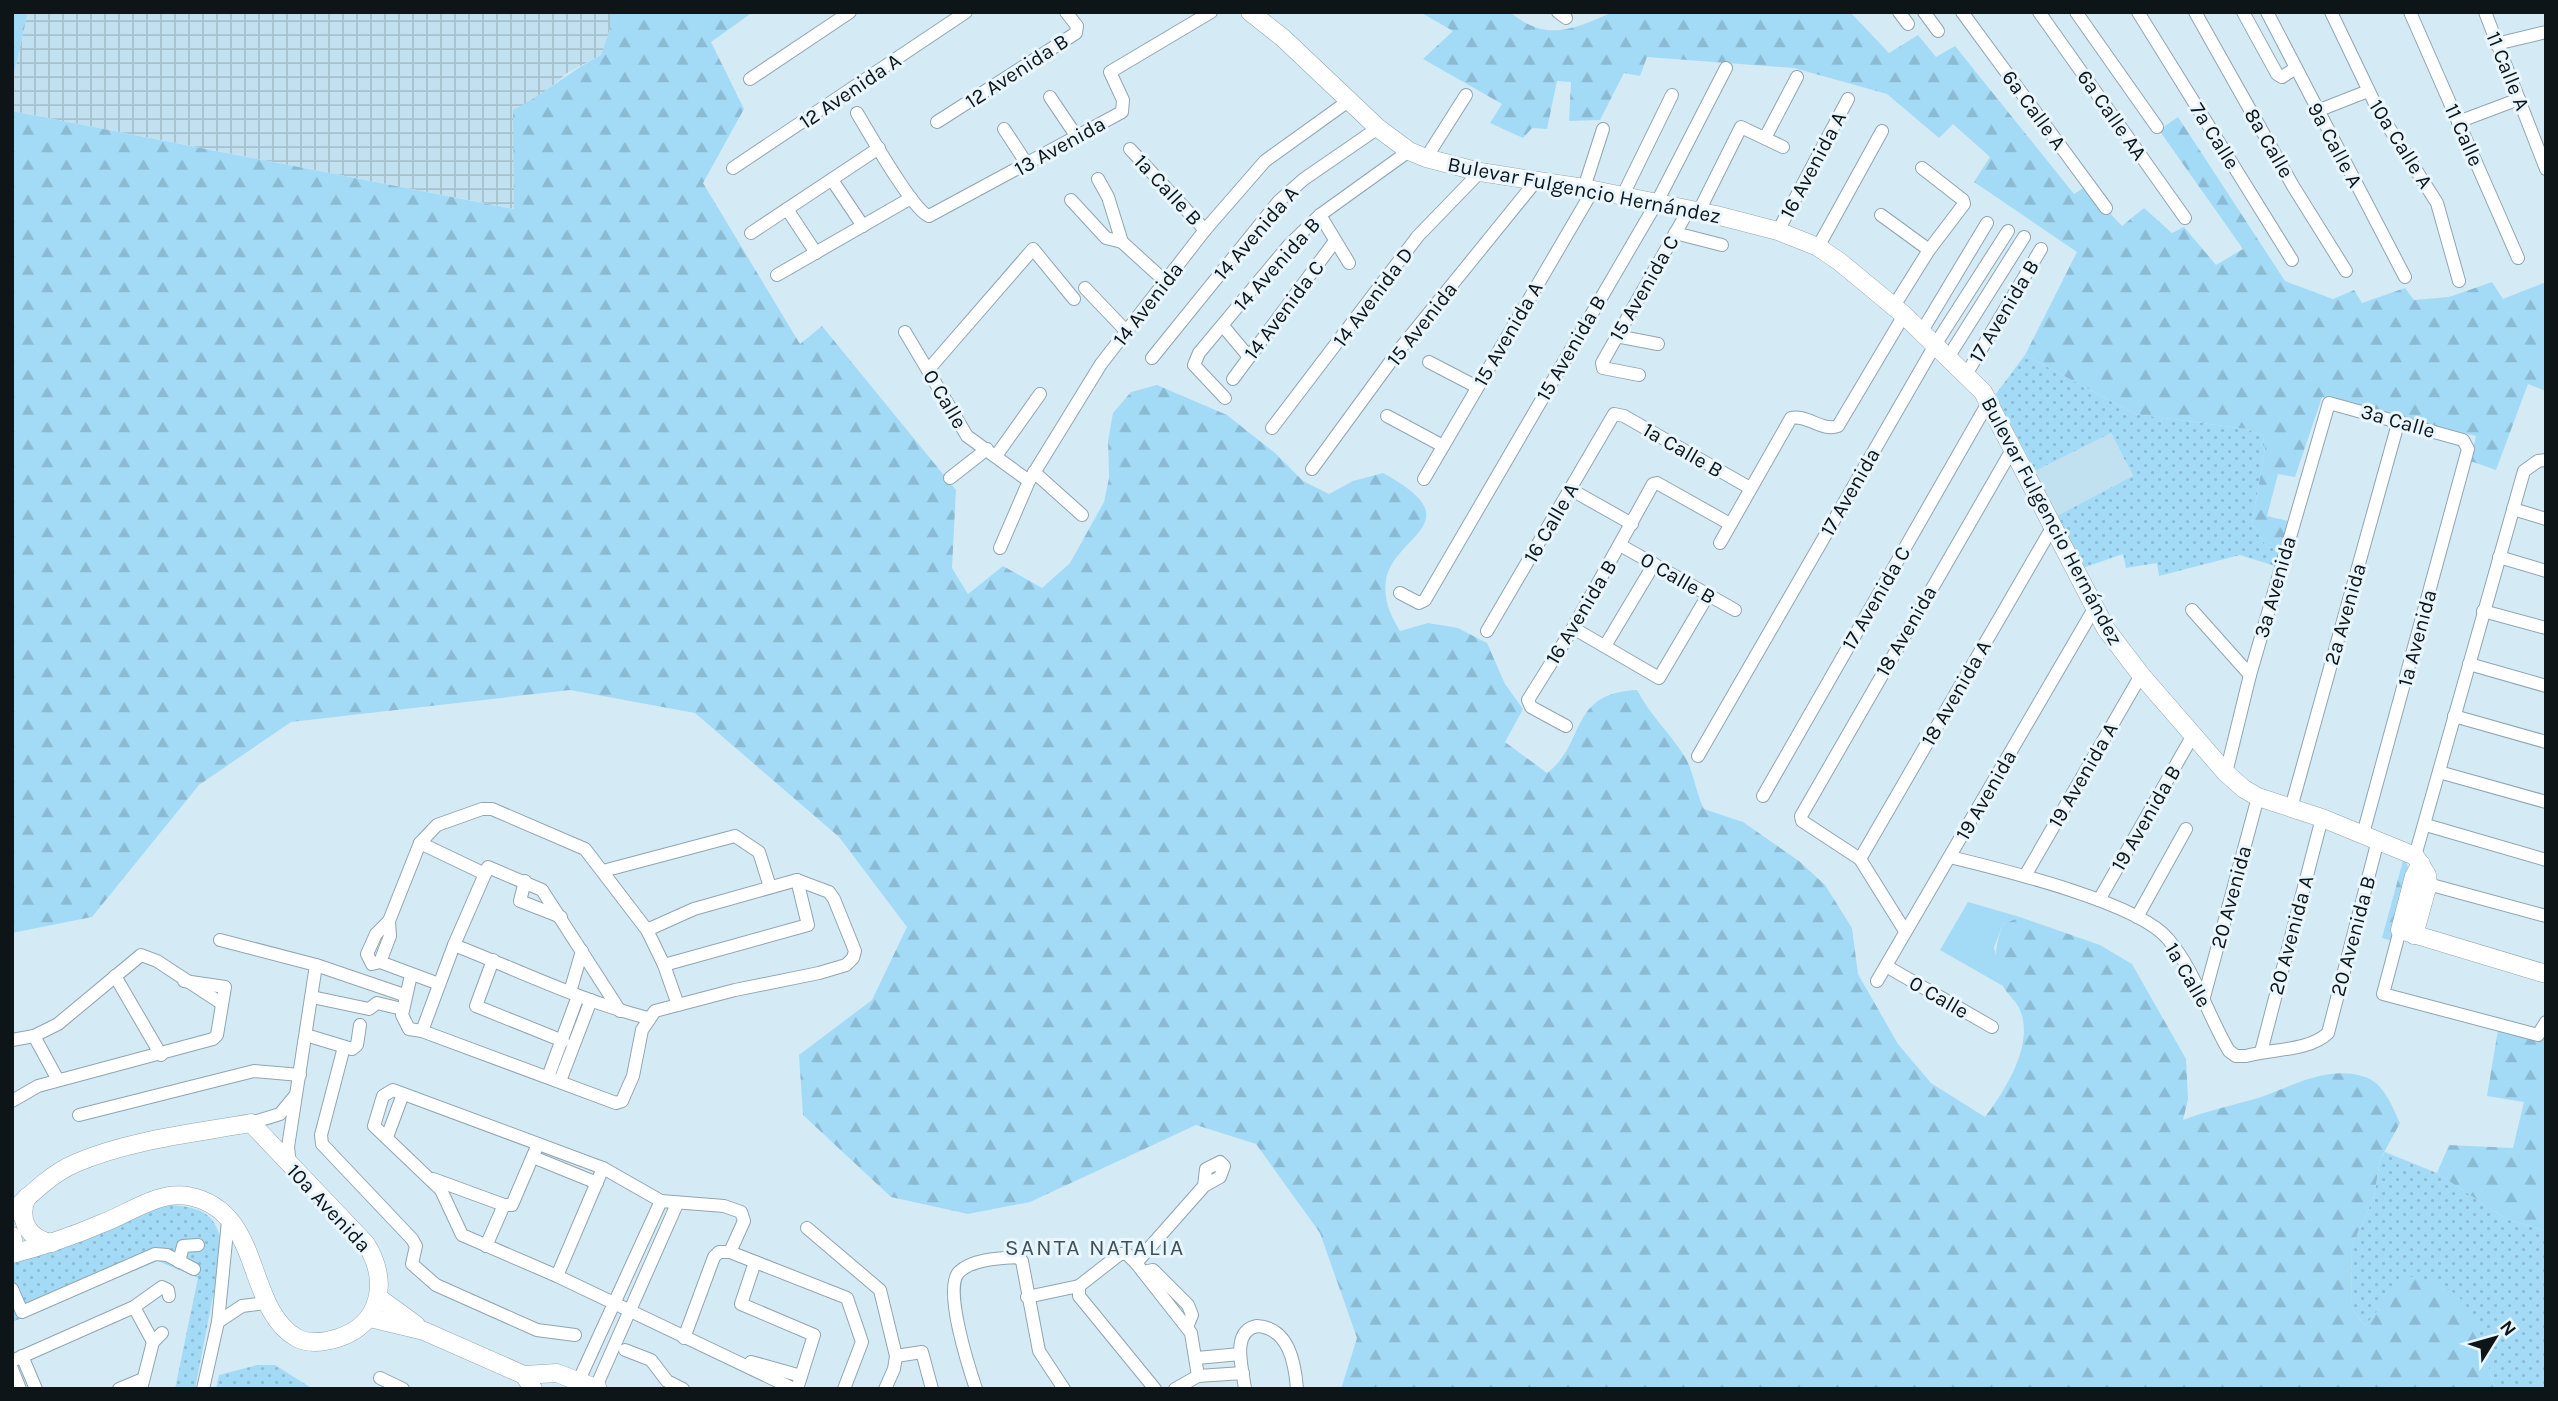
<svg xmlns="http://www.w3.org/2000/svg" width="2558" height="1401" font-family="Karla,sans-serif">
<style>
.built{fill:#c2e1f0}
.industrial{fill:url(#industrial-grid)}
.grass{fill:url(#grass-dots)}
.forest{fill:url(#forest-firs)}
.park{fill:#a3dbf7}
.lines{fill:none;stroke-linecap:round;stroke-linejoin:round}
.street-casing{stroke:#90a5b0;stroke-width:14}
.secondary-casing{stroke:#90a5b0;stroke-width:19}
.street{stroke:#fff;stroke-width:12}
.secondary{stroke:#fff;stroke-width:18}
.labels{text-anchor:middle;stroke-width:6;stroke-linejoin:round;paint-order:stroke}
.street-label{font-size:21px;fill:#0d1519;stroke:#e9f6fd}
.neighbourhood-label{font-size:23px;letter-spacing:2px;fill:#3e515a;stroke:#e9f6fd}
</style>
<defs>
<pattern id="industrial-grid" width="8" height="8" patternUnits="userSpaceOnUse" patternTransform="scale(1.75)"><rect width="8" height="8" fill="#c2e1f0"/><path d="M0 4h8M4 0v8" fill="none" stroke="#a6c0cd"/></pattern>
<pattern id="grass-dots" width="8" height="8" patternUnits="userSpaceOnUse" patternTransform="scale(1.75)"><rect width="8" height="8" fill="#a3dbf7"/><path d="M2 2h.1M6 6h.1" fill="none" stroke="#8bbbd3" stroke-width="1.8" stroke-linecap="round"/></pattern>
<pattern id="forest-firs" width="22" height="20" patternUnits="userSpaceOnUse" patternTransform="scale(1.75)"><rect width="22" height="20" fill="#a3dbf7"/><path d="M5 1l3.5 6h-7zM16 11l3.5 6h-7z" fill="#8bbbd3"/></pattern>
</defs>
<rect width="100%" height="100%" fill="#d4ebf6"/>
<!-- built -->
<polygon class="built" points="2111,433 2133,477 2055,517 2035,471"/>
<!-- industrial -->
<polygon class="industrial" points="28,12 610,12 610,29 601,55 567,73 538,98 514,110 515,209 12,111 12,82"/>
<!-- grass -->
<g class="grass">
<polygon points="2025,355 2135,414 2247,429 2263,436 2265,449 2252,524 2267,547 2280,549 2275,566 2240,555 2159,576 2157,563 2126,568 2123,554 2080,569 2055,517 2133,476 2111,433 2035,471 1995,395"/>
<polygon points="2385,1152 2437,1173 2506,1219 2546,1231 2546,1389 2495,1389 2479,1333 2379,1309 2365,1326 2351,1307 2352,1245 2374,1197 2380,1160"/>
<path d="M 162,1205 C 198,1206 218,1210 222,1250 L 195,1389 L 175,1389 L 198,1278 L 158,1261 L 12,1322 L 12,1260 Z"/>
<polygon points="257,1365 275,1365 313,1389 216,1389 219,1375"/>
</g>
<!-- forest -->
<g class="forest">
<polygon points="12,12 28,12 12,82"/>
<path d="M 610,12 L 753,12 L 711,42 L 744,109 L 703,183 L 800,344 L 822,326 L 956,490 L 952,568 L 968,594 L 1003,566 L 1042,588 L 1070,563 L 1104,502 L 1109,478 L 1108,441 L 1113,413 L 1131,392 L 1157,385 L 1227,415 L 1275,453 L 1303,481 L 1329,494 L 1353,481 L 1383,473 C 1475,523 1393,535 1386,580 C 1383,600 1391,616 1400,631 L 1428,623 L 1458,628 L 1487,643 L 1505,684 L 1523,709 L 1505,742 L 1547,773 C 1587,743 1568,693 1637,690 C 1650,715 1670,733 1685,757 C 1693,770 1696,793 1704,809 L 1743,822 L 1799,861 L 1825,885 L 1852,928 L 1858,974 L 1898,1044 L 1931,1083 L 1985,1117 C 2005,1091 2036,1042 2019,1008 C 2015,1000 2007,994 2003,986 C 1992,965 1995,945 2003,924 L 2020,917 L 2100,945 L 2132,964 L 2186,1059 L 2188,1099 L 2183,1120 C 2209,1110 2235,1105 2261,1097 C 2294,1085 2329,1065 2365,1077 C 2384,1083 2392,1106 2400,1123 L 2380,1160 L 2374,1197 L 2352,1245 L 2351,1307 L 2365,1326 L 2405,1276 C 2479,1285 2477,1327 2495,1389 L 1341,1389 L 1357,1338 L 1320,1233 L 1256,1144 L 1196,1125 L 1030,1202 L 968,1214 L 891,1197 L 803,1115 L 799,1055 L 872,1000 L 907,927 L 839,837 L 695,713 L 570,690 L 291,722 L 199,785 L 92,917 L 12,933 L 12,111 L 514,209 L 513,110 C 545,94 570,71 601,55 L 610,29 Z"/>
<path d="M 1420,12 L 1510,12 C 1547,43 1574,29 1613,12 L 1850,12 L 1889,53 L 1918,35 L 1936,57 L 1955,46 L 2074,194 L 2085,187 L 2122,226 L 2144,208 L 2172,233 L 2184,227 L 2216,265 L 2243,249 L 2159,130 L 2178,117 L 2285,281 L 2333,299 L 2354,290 L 2362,303 L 2405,288 L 2414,300 L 2449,297 L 2492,282 L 2503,299 L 2546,282 L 2546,391 L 2528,384 L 2496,470 L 2470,461 L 2476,436 L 2322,397 L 2295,477 L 2278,474 L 2267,516 L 2288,521 L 2280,549 L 2267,547 L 2252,524 L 2265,449 L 2263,436 L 2247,429 L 2135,414 L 2025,355 L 2077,252 L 1974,182 L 1990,157 L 1953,124 L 1939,138 L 1887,94 L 1794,68 L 1647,57 L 1640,76 L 1624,73 L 1600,120 L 1569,121 L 1571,82 L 1557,81 L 1547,129 L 1532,128 L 1523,138 L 1490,123 L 1502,104 L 1423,59 L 1453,31 Z"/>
<polygon points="2404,857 2412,877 2393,941 2382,938"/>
<polygon points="2498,1030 2546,1037 2546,1231 2506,1219 2437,1173 2449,1145 2513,1148 2524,1102 2487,1096"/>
</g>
<!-- park -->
<polygon class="park" points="1968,902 2020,917 2003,924 1994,947 2003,986 1940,950"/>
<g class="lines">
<!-- street casing -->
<g class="street-casing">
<g id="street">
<polyline points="1558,12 1566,18"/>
<polyline points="1899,12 1908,24"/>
<polyline points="1924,12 1938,31"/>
<polyline points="1962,12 2106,208"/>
<polyline points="2039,12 2185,218"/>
<polyline points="2076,12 2157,127"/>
<polyline points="2138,12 2292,260"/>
<polyline points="2195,12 2293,186 2346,271"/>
<polyline points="2243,12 2277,74 2282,77 2296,68"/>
<polyline points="2267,12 2405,277"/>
<polyline points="2331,12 2379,112 2437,203 2459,281"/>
<polyline points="2410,12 2518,258"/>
<polyline points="2485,12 2546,169"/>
<polyline points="2496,44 2546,32"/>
<polyline points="750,79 850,12"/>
<polyline points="1050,97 1077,137"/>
<polyline points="2317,111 2368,91"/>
<path d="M 857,113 C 868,131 913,211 929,216 L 1122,112 L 1123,100 L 1110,72 L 1211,12"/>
<polyline points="937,122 1076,33 1077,26 1066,12"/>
<polyline points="2458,122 2519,99"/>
<polyline points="1004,129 1027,164"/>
<polyline points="1765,138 1797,77"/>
<polyline points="1130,149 1205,230"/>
<polyline points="1426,158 1466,95"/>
<polyline points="733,168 966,12"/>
<polyline points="1098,179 1108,197 1122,242 1166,282"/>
<polyline points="832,180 863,226"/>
<polyline points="1584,188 1603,129"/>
<polyline points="1623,195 1672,95"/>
<polyline points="1071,200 1106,238 1122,242"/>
<polyline points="787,209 816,253"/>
<polyline points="1699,211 1741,127 1783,147"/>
<polyline points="1320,215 1349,263"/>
<polyline points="1881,215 1929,250"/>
<polyline points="1778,231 1848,99"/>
<polyline points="751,233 879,148"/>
<polyline points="1675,233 1722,245"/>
<polyline points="1818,247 1882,131"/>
<polyline points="777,275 911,198"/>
<polyline points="1085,288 1127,332"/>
<polyline points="1894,306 1929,250 1964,204 1963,200 1922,168"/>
<polyline points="1223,326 1249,357"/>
<polyline points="1922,331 1987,223"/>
<polyline points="905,332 967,436 1029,481"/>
<polyline points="1616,336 1658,344"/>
<polyline points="1949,356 2024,237"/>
<polyline points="1152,358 1279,201 1304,179 1378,128"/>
<polyline points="1429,362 1477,387"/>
<polyline points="928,370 1033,249 1074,299"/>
<polyline points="1967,373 2041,249"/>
<polyline points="1639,375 1603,368 1602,363 1689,209"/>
<polyline points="1233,379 1335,241"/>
<polyline points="1225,398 1194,365 1199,353 1289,245 1320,215 1409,151"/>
<polyline points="1387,416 1443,446"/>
<polyline points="1272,428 1418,236 1480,172"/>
<polyline points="996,456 1040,394"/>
<polyline points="1312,469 1399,350 1536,181"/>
<polyline points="1034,472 1082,515"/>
<polyline points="950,478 987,449"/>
<polyline points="1424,479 1593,190"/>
<polyline points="1570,489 1632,524"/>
<polyline points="2513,509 2546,519"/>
<path d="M 1720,543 L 1791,418 C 1807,414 1822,432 1838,426 L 1904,315"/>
<polyline points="1620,545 1735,610"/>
<polyline points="1000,548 1029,481 1101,364 1205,230 1265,161 1347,102"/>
<polyline points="2499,557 2546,571"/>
<polyline points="1400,593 1419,603 1425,600 1657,202 1726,68"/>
<polyline points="2192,610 2250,675"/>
<polyline points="2483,611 2546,628"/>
<polyline points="1573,628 1659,678 1708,595"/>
<polyline points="1487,631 1614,414 1624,416 1750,488"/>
<polyline points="1605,646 1654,564"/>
<polyline points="2469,664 2546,686"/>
<polyline points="2454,716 2546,742"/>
<polyline points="1566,726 1531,707 1528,700 1573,628 1653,484 1657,483 1730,524"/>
<polyline points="1698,756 1935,345 2008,231"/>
<polyline points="2439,772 2546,802"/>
<polyline points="2226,773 2250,675 2329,403 2463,440 2468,449 2363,834"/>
<polyline points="1763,796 1989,401"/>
<polyline points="2291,808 2399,420"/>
<polyline points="2426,825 2546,860"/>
<polyline points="420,843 485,874"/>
<polyline points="2415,856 2524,471 2538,461 2546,460"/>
<path d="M 1950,857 C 1999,869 2138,902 2168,939 C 2196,972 2207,1014 2229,1051 L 2236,1056 L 2246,1056 C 2270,1049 2310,1051 2328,1033 L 2378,840"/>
<polyline points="1860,859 2053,526"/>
<polyline points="603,871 735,836 759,852 770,887"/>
<polyline points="2025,876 2141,675"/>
<polyline points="525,881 520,901 561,917"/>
<polyline points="2428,884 2546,916"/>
<polyline points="2099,900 2193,735"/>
<polyline points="2137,917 2186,829"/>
<polyline points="2400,930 2383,994 2538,1035 2546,1022"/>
<polyline points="1905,931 1860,859 1802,821 1801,816 2013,448"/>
<polyline points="220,940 316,965 288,1147 290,1164"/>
<polyline points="493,960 476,1006 563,1041"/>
<polyline points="380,962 390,936 389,921"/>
<polyline points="316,965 404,995"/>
<polyline points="664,965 808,925 797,880"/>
<polyline points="1886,966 1992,1027"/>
<polyline points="411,975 402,1015 409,1029 422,1031 616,1103 622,1101 633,1076 642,1030 655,1011 735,990 819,973 846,965 853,958 855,951 834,899 829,892 797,880 694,909 647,930 664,965 678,1005"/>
<polyline points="115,976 161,1055"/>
<polyline points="1877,981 2095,607"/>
<polyline points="439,984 380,962 372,964 367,954 376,934 389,921 420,843 437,825 482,809 492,809 585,849 647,930"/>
<polyline points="570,992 582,951"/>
<polyline points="312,997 369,1009 377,1003 402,1009"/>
<polyline points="2204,997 2258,797"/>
<path d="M 620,1011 L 542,890 L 488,867 L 454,945 C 518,970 581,1001 648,1018"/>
<polyline points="422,1031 454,945"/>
<polyline points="306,1035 352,1049 357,1045 360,1025"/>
<polyline points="34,1036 58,1080"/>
<polyline points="12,1040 34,1036 58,1024 141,955 157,961 221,1003"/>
<polyline points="344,1047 321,1135 322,1144 412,1239 416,1246 412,1264 436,1285 537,1330 575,1335"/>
<polyline points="2261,1052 2322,818"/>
<polyline points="548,1077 578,996"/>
<polyline points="560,1081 591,1000"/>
<polyline points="12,1101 38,1086 213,1039 217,1035 225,987 184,981"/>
<polyline points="79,1115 254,1071 300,1075"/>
<polyline points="251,1123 280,1114 294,1097"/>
<polyline points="387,1137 403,1094"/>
<polyline points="533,1157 597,1183"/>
<polyline points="433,1179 504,1205 512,1205 538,1144"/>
<polyline points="807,1228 880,1290 896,1356 894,1369 885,1389"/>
<polyline points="486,1246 504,1205"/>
<polyline points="730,1252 744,1221 741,1212 724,1206 661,1201 603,1168 393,1090 383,1096 374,1126 441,1190 462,1235 557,1276 794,1389"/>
<polyline points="179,1262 183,1246 198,1245"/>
<polyline points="755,1262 741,1304 814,1335 797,1389"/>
<polyline points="1136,1263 1204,1186 1220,1177 1224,1166 1220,1162 1206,1169 1204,1186"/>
<polyline points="1143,1272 1153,1270 1188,1305 1192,1315 1187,1327"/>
<polyline points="557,1276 603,1168"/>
<polyline points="12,1289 22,1312 155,1254 167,1255 194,1269"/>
<polyline points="1027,1297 1079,1286"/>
<polyline points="134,1307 153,1342"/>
<polyline points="218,1322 242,1306 266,1303"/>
<polyline points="684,1338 714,1257 719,1252 730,1252 847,1298 862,1342 844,1389"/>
<polyline points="625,1350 651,1360 667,1381 683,1389"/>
<polyline points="22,1356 36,1389"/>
<polyline points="896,1356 922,1352 932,1389"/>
<polyline points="1197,1358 1240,1354"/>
<polyline points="12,1361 134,1307 162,1287 168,1290 169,1296"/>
<polyline points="751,1362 801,1376"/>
<polyline points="12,1369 20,1389"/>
<polyline points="380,1378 403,1389"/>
<polyline points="579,1380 661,1201"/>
<polyline points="596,1387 677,1204"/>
<polyline points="119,1389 143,1379"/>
<polyline points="141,1389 153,1342 162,1333"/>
<polyline points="203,1389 218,1322 228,1221"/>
<path d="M 976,1389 C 969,1368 943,1288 959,1272 C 972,1259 1000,1258 1017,1257 L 1022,1261 L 1039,1351 L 1064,1389"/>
<polyline points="1155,1389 1079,1296 1079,1286 1120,1254 1127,1254 1136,1263 1191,1333 1198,1376"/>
<polyline points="1175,1389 1198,1376 1243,1373"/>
<path d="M 1245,1389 C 1243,1370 1230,1331 1257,1326 C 1289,1328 1295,1363 1297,1389"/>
</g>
</g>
<!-- secondary casing -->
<g class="secondary-casing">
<g id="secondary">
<polyline points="1250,12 1283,38 1378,128 1409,151 1426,158 1480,172 1584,188 1716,215 1778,231 1818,247 1840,262 1904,315 1983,392 2106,629 2141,675 2226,773 2244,789 2258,797 2322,818 2415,856 2427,875 2428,884 2414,935"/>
<polyline points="2421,864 2414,876 2400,930 2546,974"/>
<path d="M 27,1197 C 17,1219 28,1239 52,1243"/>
<path d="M 12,1212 C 31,1194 52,1173 76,1163 C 129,1140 195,1133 251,1123 L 366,1244 C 389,1280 382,1324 338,1338 C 325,1342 310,1345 297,1338 C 244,1308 264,1210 188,1196 C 158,1191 130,1213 103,1223 C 73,1236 43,1246 12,1254"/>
<polyline points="12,1236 16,1253"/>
<polyline points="379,1298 416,1325"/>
<polyline points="370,1318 424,1331 524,1375 533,1389"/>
<polyline points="524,1375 557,1373 598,1389"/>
</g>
</g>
<!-- street -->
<use href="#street" class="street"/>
<!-- secondary -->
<use href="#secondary" class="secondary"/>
</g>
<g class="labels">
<!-- street labels -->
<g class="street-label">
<text transform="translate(1017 71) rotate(-33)" y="7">12 Avenida B</text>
<text transform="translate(2508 71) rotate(68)" y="7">11 Calle A</text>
<text transform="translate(850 91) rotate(-34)" y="7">12 Avenida A</text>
<text transform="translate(2034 110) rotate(54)" y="7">6a Calle A</text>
<text transform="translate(2112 115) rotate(55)" y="7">6a Calle AA</text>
<text transform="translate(2464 135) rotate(66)" y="7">11 Calle</text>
<text transform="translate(2215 136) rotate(58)" y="7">7a Calle</text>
<text transform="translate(2269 143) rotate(60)" y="7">8a Calle</text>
<text transform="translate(2401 144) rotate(58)" y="7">10a Calle A</text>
<text transform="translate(2335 145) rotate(62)" y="7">9a Calle A</text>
<text transform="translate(1060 146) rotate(-29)" y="7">13 Avenida</text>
<text transform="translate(1813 165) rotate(-62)" y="7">16 Avenida A</text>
<text transform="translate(1168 190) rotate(47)" y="7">1a Calle B</text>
<text transform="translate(1584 190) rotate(11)" y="7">Bulevar Fulgencio Hernández</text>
<text transform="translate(1256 233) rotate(-49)" y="7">14 Avenida A</text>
<text transform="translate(1277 264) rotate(-48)" y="7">14 Avenida B</text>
<text transform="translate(1644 288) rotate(-60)" y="7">15 Avenida C</text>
<text transform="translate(1373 297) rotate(-53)" y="7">14 Avenida D</text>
<text transform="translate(1148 304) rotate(-52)" y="7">14 Avenida</text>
<text transform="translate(1284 310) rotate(-53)" y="7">14 Avenida C</text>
<text transform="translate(2004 311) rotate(-59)" y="7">17 Avenida B</text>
<text transform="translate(1422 324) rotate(-52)" y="7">15 Avenida</text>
<text transform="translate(1508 334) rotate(-60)" y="7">15 Avenida A</text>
<text transform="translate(1571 348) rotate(-60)" y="7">15 Avenida B</text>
<text transform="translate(945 399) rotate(59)" y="7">0 Calle</text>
<text transform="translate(2398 421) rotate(16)" y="7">3a Calle</text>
<text transform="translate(1683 450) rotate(30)" y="7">1a Calle B</text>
<text transform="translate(1850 492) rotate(-60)" y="7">17 Avenida</text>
<text transform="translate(2052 521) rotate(62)" y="7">Bulevar Fulgencio Hernández</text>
<text transform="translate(1551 523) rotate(-60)" y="7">16 Calle A</text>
<text transform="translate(1678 578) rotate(30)" y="7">0 Calle B</text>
<text transform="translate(2275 587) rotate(-74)" y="7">3a Avenida</text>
<text transform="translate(1876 598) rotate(-60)" y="7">17 Avenida C</text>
<text transform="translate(1581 612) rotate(-59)" y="7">16 Avenida B</text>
<text transform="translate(2345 614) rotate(-74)" y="7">2a Avenida</text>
<text transform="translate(1906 631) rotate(-60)" y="7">18 Avenida</text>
<text transform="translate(2417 638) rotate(-75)" y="7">1a Avenida</text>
<text transform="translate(1956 693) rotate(-60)" y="7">18 Avenida A</text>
<text transform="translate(2083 775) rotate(-60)" y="7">19 Avenida A</text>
<text transform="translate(1986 795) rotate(-60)" y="7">19 Avenida</text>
<text transform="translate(2146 818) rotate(-60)" y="7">19 Avenida B</text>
<text transform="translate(2231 897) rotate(-75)" y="7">20 Avenida</text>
<text transform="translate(2291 935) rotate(-75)" y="7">20 Avenida A</text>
<text transform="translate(2353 936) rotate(-75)" y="7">20 Avenida B</text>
<text transform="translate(2188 975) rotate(60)" y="7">1a Calle</text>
<text transform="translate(1939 997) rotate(30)" y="7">0 Calle</text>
<text transform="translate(329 1208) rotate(47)" y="7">10a Avenida</text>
</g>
<!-- neighbourhood labels -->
<g class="neighbourhood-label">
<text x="1095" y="1255">SANTA NATALIA</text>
</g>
</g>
<!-- border -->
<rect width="2558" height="1401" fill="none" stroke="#0d1519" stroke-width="28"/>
<!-- north arrow -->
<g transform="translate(2495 1338) rotate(53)" stroke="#e9f6fd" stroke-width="5" paint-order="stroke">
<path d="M0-5L12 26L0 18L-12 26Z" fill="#0d1519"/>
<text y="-10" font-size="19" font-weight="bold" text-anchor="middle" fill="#0d1519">N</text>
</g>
</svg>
